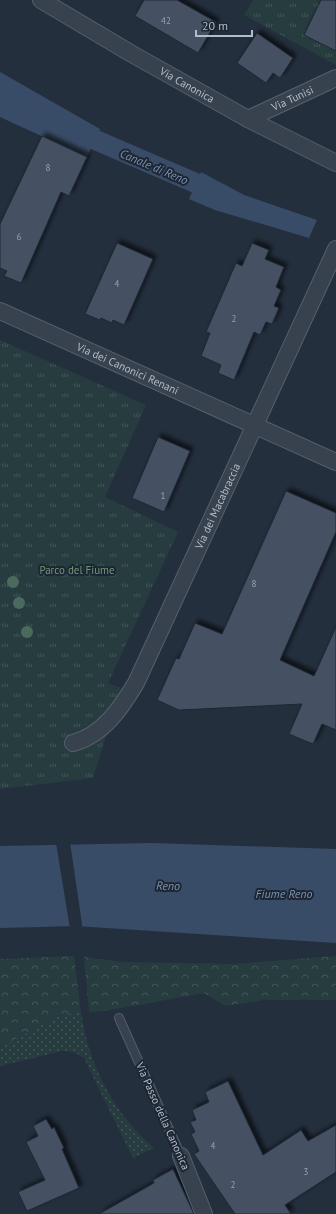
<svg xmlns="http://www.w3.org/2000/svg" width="336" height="1214" font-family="'PT Sans',sans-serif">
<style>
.grass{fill:url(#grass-dots)}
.forest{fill:url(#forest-crowns)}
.park{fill:url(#park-tufts)}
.water{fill:#394c67}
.pier{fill:#242f3e}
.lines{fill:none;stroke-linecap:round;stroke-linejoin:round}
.canal{stroke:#394c67;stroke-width:20}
.building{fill:#455162;stroke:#1f2835;filter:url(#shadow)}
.service-casing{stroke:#565f6c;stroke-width:10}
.minor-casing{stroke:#565f6c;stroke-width:18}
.service{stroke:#38414e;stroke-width:8}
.minor{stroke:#38414e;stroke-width:16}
.tree{fill:#4b6a5d}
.labels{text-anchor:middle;stroke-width:4;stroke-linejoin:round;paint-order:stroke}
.number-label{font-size:9px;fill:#98a1af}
.street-label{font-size:11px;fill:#b4bcc9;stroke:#1d2633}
.park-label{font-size:11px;fill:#6b9a76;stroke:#1d2633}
.water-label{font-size:12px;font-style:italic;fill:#7c92b1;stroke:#1d2633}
</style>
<defs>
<pattern id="grass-dots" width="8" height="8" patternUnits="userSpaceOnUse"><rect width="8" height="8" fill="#263c3f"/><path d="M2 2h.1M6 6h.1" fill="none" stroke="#435659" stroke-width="1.8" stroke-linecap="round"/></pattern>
<pattern id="forest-crowns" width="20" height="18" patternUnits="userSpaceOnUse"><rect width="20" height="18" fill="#263c3f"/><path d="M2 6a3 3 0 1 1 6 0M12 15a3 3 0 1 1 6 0" fill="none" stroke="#435659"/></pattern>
<pattern id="park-tufts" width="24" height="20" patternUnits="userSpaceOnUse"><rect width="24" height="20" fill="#263c3f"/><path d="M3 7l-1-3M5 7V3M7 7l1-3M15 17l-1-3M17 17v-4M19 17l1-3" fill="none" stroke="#435659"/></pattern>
<filter id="shadow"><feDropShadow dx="3.5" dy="-3.5" stdDeviation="2" flood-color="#0009"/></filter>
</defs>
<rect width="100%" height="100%" fill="#242f3e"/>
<!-- grass -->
<path class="grass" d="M 81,1012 C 88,1064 114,1114 154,1148 L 133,1158 L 84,1058 C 77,1053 71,1051 62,1051 L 0,1066 L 0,1048 L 59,1015 Z"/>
<!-- forest -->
<g class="forest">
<polygon points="74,956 81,1012 59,1015 0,1048 0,959"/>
<polygon points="336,956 336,1000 264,1000 226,1006 204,993 105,1011 89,1012 84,957 123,962 233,964"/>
</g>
<!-- park -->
<g class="park">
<polygon points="253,0 336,0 336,65 244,15"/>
<polygon points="0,340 146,405 105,497 178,532 108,683 121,688 93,778 0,789"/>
</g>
<!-- water -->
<g class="water">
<polygon points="0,72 100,129 87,157 0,117"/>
<polygon points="201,172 244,195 317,220 309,238 215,210 189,199"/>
<polygon points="152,843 336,849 336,943 76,926 0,928 0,846"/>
</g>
<!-- pier -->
<polygon class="pier" points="70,842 82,924 82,929 70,929 56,843"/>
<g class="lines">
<!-- canal -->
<polyline class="canal" points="70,129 221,194"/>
</g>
<!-- building -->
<g class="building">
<polygon points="144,0 177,0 216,22 198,53 135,16"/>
<polygon points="321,0 336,0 336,51 304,35"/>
<polygon points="257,33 293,58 280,78 273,73 266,83 237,63"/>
<polygon points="42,136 87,157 69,196 61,192 21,283 4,276 7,271 0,268 0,224"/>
<polygon points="117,243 153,259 124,325 113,320 112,323 101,318 100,320 85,314"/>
<polygon points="252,243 269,250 265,259 284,267 276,287 281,290 274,306 279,308 272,324 266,322 260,335 254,332 234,380 218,373 221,365 201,356 210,333 206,332 236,263 242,266"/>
<polygon points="158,437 190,451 164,512 132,498"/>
<polygon points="286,491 336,513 336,532 280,660 314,676 336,627 336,730 322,724 313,744 289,734 302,704 179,710 157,700 176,658 179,659 195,623 222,634"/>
<polygon points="228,1081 263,1155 301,1130 308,1141 336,1125 336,1172 285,1205 291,1214 235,1214 194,1154 199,1151 191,1134 195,1132 190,1122 196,1120 192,1110 209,1102 205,1092"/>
<polygon points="46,1119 52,1129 54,1127 64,1148 62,1149 79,1188 27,1211 18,1192 45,1180 26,1142 38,1136 33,1126"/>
<polygon points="173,1169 194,1214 99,1214 154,1183 153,1180"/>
</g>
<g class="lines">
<!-- service casing -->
<g class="service-casing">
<polyline id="service" points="119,1018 181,1156"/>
</g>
<!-- minor casing -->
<g class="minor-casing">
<g id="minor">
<path id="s1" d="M 41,0 L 132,54 L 248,119 L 336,163"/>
<path id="s2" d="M 248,119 L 336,78"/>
<path id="s3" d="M 0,311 L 336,462"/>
<path id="s4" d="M 73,743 C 103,735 121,708 136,683 L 336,249"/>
<polyline points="181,1156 204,1214"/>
</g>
</g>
<!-- service -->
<use href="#service" class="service"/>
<!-- minor -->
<use href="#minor" class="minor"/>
</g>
<!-- trees -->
<g class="tree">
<circle cx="13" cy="582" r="6"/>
<circle cx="19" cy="603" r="6"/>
<circle cx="27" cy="632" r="6"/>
</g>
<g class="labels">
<!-- number labels -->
<g class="number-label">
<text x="166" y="24">42</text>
<text x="48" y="171">8</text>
<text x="19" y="240">6</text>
<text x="117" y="287">4</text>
<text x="234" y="322">2</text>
<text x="163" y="499">1</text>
<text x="254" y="587">8</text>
<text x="213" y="1149">4</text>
<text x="306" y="1175">3</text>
<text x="233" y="1188">2</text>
</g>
<!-- street labels -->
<g class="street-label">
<text dy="4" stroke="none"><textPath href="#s1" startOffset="169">Via Canonica</textPath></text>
<text dy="4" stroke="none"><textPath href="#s2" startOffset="49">Via Tunisi</textPath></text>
<text dy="4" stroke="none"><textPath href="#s3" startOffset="140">Via dei Canonici Renani</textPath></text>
<text dy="4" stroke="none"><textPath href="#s4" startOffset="284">Via dei Macabraccia</textPath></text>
<text transform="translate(163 1116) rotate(66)" y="4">Via Passo della Canonica</text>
</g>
<!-- park labels -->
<g class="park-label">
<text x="77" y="574">Parco del Fiume</text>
</g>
<!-- water labels -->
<g class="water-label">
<text transform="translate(154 167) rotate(23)" y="4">Canale di Reno</text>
<text transform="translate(168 886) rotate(1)" y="4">Reno</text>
<text x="284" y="898">Fiume Reno</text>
</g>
</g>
<!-- scale -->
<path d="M196 30v6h56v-6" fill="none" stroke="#b4bcc9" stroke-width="2"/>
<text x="202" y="30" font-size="12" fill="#b4bcc9" stroke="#1d2633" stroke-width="3" paint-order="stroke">20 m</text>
</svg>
